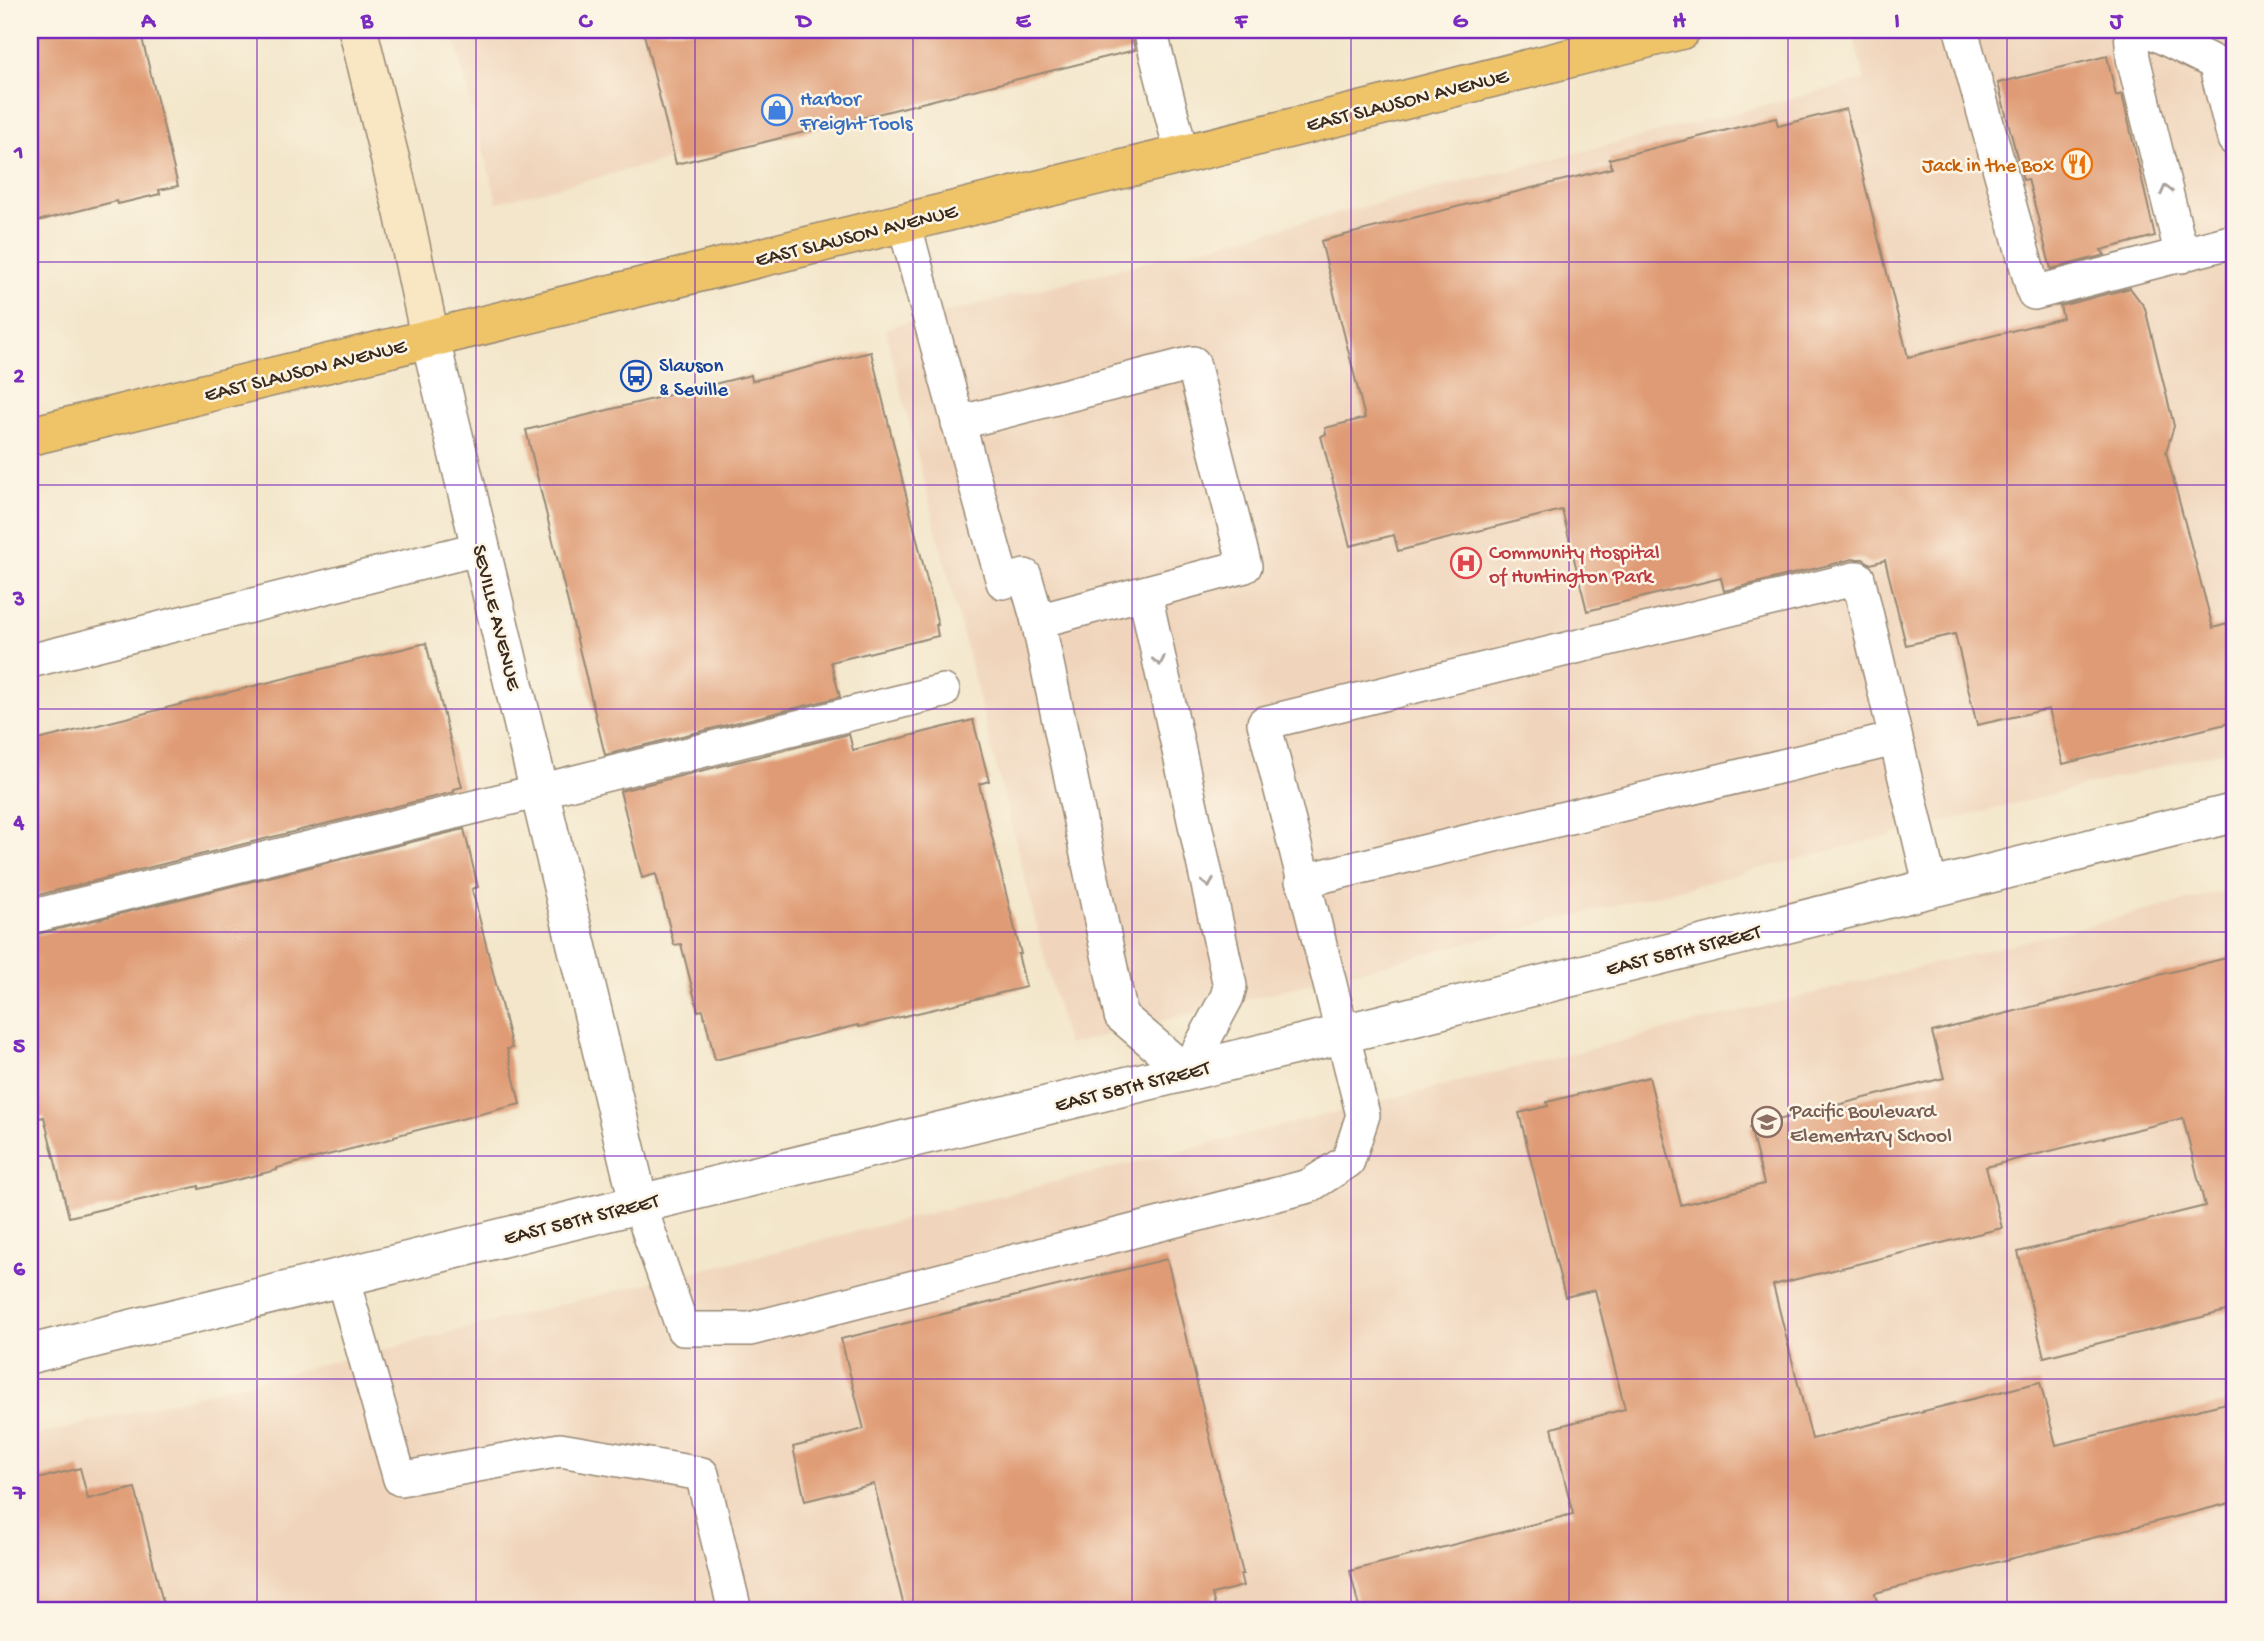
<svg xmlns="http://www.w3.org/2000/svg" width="2264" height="1641" font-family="'Gochi Hand',sans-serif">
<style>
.built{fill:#f0d5bc}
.building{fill:#df9b75}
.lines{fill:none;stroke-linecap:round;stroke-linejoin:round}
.lane-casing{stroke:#978874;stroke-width:36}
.street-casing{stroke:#978874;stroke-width:41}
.secondary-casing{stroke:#978874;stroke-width:41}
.primary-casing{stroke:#978874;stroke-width:41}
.lane{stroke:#fff;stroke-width:33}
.street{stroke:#fff;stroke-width:38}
.secondary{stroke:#f9e7c3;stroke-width:38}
.primary{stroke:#efc469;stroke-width:38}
.oneway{stroke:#a79f9a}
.grid{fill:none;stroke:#7b2cbf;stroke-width:2;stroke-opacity:0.55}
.labels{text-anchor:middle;stroke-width:5;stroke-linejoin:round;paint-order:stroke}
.shop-label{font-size:21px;fill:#366cbe;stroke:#fcf5e5;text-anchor:start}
.street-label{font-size:21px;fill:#3b2a1e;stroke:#fcf5e5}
.food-label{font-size:21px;fill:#c56008;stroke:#fcf5e5;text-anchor:end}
.transit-label{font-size:21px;fill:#164399;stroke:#fcf5e5;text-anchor:start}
.health-label{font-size:21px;fill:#be3a42;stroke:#fcf5e5;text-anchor:start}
.education-label{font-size:21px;fill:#785e54;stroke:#fcf5e5;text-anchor:start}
.neatline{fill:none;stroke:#7b2cbf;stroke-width:2.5}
.grid-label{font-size:23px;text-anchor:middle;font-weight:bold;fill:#7b2cbf}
</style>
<rect width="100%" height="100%" fill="#fcf5e5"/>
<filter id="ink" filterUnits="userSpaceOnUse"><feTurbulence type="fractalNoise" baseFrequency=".0143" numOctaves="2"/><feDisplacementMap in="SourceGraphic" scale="14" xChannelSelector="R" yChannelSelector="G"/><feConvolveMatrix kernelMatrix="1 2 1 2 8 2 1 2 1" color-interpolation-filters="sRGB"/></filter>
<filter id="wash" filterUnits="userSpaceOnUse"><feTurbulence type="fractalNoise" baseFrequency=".00686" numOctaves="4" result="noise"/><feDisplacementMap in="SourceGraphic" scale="28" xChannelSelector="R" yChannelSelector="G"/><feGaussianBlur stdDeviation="1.57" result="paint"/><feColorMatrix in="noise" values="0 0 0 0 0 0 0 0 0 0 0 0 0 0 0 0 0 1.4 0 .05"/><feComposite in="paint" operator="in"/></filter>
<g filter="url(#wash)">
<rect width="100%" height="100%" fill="#f3e6ca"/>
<!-- built -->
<g class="built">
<polygon points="452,30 1196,30 497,202"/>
<polygon points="1852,30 2234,30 2234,748 1067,1045 885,328 1865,80"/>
<polygon points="2234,889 2234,1611 30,1611 30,1437"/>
</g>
<g id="blocks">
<!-- building -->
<g class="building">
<polygon points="30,30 140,30 178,186 159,190 160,194 118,204 117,201 30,223"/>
<polygon points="643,30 1131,30 1135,50 676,164"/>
<polygon points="2107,56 2116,96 2122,94 2155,236 2101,250 2105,255 2051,269 2028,179 2023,180 1998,83"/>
<polygon points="1846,109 1908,357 2063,318 2060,306 2130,288 2145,308 2174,426 2166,452 2213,628 2234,622 2234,722 2063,764 2049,709 1977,725 1955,634 1906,645 1885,560 1871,564 1863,559 1853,559 1724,591 1721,578 1587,611 1562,510 1398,551 1394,535 1350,546 1321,436 1326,434 1325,428 1365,418 1321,241 1612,168 1609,159 1776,118 1778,126"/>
<polygon points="871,352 938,625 936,625 938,636 831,662 840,697 605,755 526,430 751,375 752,381"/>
<polygon points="426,643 462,787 454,789 454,792 30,897 30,742"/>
<polygon points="973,720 989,781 979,784 1021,954 1018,954 1026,987 859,1027 858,1025 715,1060 703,1010 698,1011 681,944 674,945 656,874 642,878 620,791 849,734 853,750"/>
<polygon points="464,829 478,887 472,889 512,1048 507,1049 520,1104 394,1136 394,1138 277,1168 277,1170 199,1189 199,1186 69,1217 44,1117 30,1120 30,936"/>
<polygon points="2234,956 2234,1309 2044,1357 2018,1252 2205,1206 2183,1118 1986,1167 2002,1228 1773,1285 1812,1439 2040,1382 2056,1445 2234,1401 2234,1502 1875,1593 1879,1611 1360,1611 1350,1571 1573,1514 1552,1428 1625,1409 1595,1290 1565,1297 1519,1113 1548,1106 1547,1102 1649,1077 1681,1205 1764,1184 1750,1127 1944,1078 1932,1032"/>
<polygon points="1167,1259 1243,1574 1240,1574 1243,1586 1212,1594 1216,1611 905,1611 874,1484 805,1501 793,1447 864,1429 841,1339"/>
<polygon points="80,1468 88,1499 135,1488 165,1611 30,1611 30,1481"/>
</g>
</g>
</g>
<g filter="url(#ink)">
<use href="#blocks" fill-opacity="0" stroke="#978874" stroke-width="2"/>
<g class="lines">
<!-- lane casing -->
<g class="lane-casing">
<g id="lane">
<polyline points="1150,30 1182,155"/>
<polyline points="1961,30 2034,293 2234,241"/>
<polyline points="2131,30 2133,58 2182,256"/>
<polyline points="2148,30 2215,63 2234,139"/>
<path d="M 904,222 C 936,343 969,462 1003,582 L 1025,576 L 1038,621 L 1245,566 L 1193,363 L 958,423"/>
<polyline points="1038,621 1121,1016 1187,1072 1227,997 1230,986 1145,594"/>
<polyline points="30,661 481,548"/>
<polyline points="1302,881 1895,739"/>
<polyline points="30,917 943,691"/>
<polyline points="639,1204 683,1329 750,1329 1309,1186 1348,1161 1363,1115 1264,723 1858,578 1931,888"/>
<polyline points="342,1277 400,1479 560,1450 702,1474 735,1611"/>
</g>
</g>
<!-- street casing -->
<g class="street-casing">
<g id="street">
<polyline points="430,338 639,1204"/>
<polyline points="30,1354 639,1204 1342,1034 2234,813"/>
</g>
</g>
<!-- secondary casing -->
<g class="secondary-casing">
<polyline id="secondary" points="358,30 404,215 430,338"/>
</g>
<!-- primary casing -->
<g class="primary-casing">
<polyline id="primary" points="30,436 1373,108 1681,30"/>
</g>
<!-- lane -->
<use href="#lane" class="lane"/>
<!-- street -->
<use href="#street" class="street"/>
<!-- secondary -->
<use href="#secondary" class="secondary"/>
<!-- primary -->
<use href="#primary" class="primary"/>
</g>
<!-- one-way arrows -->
<defs><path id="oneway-chevron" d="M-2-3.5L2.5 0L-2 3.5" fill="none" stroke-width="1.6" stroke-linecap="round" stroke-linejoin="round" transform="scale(1.75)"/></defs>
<g class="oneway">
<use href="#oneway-chevron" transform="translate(2166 190) rotate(-104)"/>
<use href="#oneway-chevron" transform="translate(1159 661) rotate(78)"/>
<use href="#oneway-chevron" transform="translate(1208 883) rotate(78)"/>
</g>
</g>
<!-- grid -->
<path class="grid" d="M 257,30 L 257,1611M 476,30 L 476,1611M 695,30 L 695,1611M 913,30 L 913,1611M 1132,30 L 1132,1611M 1351,30 L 1351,1611M 1569,30 L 1569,1611M 1788,30 L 1788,1611M 2007,30 L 2007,1611M 30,262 L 2234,262M 30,485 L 2234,485M 30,709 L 2234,709M 30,932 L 2234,932M 30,1156 L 2234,1156M 30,1379 L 2234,1379"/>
<!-- icons -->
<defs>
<g id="shop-ring" transform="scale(1.575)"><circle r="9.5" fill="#fcf5e5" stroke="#3f7fe0" stroke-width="1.5"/><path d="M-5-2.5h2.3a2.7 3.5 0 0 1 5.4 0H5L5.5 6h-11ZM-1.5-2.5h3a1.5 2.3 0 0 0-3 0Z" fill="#3f7fe0"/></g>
<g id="restaurant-ring" transform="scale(1.575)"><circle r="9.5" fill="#fcf5e5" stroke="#e8710a" stroke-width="1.5"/><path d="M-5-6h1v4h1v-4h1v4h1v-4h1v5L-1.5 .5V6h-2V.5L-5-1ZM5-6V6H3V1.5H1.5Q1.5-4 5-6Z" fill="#e8710a"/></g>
<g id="bus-ring" transform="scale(1.575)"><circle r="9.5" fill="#fcf5e5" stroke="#1a4fb4" stroke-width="1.5"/><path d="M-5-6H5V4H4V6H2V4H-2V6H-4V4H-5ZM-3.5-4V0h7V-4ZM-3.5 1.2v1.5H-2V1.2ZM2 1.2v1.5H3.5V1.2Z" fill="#1a4fb4"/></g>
<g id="hospital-ring" transform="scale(1.575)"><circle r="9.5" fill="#fcf5e5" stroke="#e0444e" stroke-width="1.5"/><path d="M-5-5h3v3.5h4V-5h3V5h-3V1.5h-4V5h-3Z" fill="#e0444e"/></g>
<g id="school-ring" transform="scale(1.575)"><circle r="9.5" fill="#fcf5e5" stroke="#8d6e63" stroke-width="1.5"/><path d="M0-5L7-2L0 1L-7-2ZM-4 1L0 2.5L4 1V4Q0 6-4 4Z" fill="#8d6e63"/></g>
</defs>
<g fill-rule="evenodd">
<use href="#shop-ring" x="777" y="110"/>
<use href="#restaurant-ring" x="2077" y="164"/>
<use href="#bus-ring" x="636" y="376"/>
<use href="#hospital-ring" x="1466" y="563"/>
<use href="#school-ring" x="1767" y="1122"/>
</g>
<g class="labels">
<!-- shop labels -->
<g class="shop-label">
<text x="800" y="105">Harbor<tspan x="800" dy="24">Freight Tools</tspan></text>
</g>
<!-- street labels -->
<g class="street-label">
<text transform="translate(1407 99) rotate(-14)" y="7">EAST SLAUSON AVENUE</text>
<text transform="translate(856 234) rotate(-14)" y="7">EAST SLAUSON AVENUE</text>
<text transform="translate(305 369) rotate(-14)" y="7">EAST SLAUSON AVENUE</text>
<text transform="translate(498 617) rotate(76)" y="7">SEVILLE AVENUE</text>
<text transform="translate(1683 949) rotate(-14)" y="7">EAST 58TH STREET</text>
<text transform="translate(1132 1085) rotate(-14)" y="7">EAST 58TH STREET</text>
<text transform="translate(581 1218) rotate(-14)" y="7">EAST 58TH STREET</text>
</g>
<!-- food labels -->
<g class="food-label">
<text x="2054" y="171">Jack in the Box</text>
</g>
<!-- transit labels -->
<g class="transit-label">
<text x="659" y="371">Slauson<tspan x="659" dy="24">&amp; Seville</tspan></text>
</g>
<!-- health labels -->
<g class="health-label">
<text x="1489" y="558">Community Hospital<tspan x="1489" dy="24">of Huntington Park</tspan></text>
</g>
<!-- education labels -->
<g class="education-label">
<text x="1790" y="1117">Pacific Boulevard<tspan x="1790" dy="24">Elementary School</tspan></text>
</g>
</g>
<!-- margin -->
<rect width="2264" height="1641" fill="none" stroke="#fcf5e5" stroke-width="77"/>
<rect x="38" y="38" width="2188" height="1564" class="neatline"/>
<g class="grid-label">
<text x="148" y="27">A</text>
<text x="367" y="27">B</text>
<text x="585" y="27">C</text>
<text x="804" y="27">D</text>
<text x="1023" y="27">E</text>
<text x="1241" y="27">F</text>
<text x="1460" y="27">G</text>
<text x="1679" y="27">H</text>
<text x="1897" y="27">I</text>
<text x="2116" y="27">J</text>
<text x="19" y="158">1</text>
<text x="19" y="382">2</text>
<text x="19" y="605">3</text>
<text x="19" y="828">4</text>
<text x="19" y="1052">5</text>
<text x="19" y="1275">6</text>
<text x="19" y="1499">7</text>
</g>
</svg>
